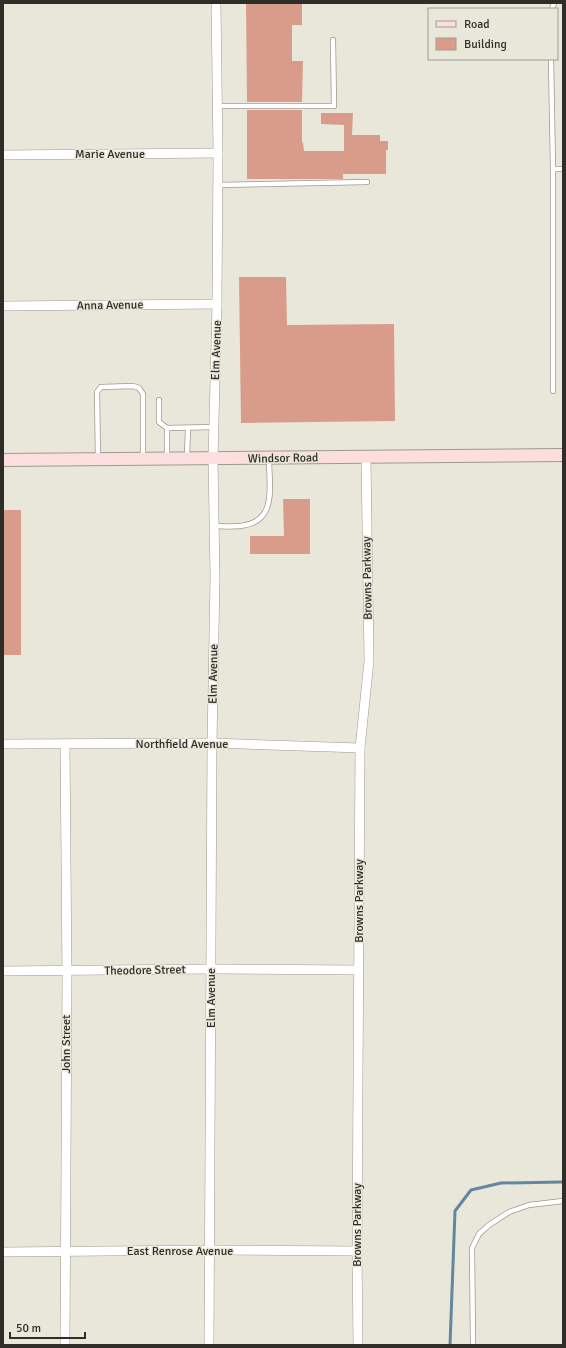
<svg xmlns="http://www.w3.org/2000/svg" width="566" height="1348" font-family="Signika,sans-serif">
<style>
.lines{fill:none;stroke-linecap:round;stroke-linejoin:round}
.stream{stroke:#6487a1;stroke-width:3}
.building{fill:#d99c8a}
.lane-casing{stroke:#9c9a8e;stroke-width:6}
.street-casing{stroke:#9c9a8e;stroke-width:10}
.secondary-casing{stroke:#9c9a8e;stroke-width:14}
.lane{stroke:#fff;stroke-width:4.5}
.street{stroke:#fff;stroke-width:9}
.secondary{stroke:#fcdedf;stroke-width:12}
.labels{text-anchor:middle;stroke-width:3;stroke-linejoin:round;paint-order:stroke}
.street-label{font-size:12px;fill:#2e2d28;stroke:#e9e7da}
</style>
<rect width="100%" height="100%" fill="#e9e7da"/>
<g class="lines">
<!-- stream -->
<polyline class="stream" points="450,1345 455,1211 471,1190 501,1183 563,1182"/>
</g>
<!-- building -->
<g class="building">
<polygon points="246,3 302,3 302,25 292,25 292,61 303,61 302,102 247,102"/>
<polygon points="247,110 302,110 302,143 303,142 304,151 344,151 344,125 321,124 321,113 353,113 352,135 380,135 380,141 388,141 388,150 386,150 386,174 343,174 343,179 247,179"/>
<polygon points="239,277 286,277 287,325 394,324 395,421 241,423"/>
<polygon points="283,499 310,499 310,554 250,554 250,536 284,536"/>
<rect x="3" y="510" width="18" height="145"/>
</g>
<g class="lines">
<!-- lane casing -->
<g class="lane-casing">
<g id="lane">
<polyline points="552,9 554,3"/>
<polyline points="551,59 553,169 553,391"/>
<polyline points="217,106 334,106 333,40"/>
<polyline points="553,169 563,169"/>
<polyline points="218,185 367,182"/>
<polyline points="159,400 159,422 167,428"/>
<polyline points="167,457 167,428 214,427"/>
<polyline points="187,457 188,428"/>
<polyline points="98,459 97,392 101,387 133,386 139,388 143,394 143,458"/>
<path d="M 214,526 C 223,526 231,527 240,526 C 278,522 269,487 269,459"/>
<polyline points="473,1345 472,1248 479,1234 489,1225 509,1212 529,1205 563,1201"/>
</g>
</g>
<!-- street casing -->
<g class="street-casing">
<g id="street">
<polyline points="3,155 218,153"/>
<polyline points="3,306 217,304"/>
<polyline points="3,744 212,743 360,748"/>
<polyline points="3,971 211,969 358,970"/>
<polyline points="3,1252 210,1250 357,1251"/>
<polyline points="65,1345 67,977 65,744"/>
<polyline points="209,1345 212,743 215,577 213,459 217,304 218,153 216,3"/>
<polyline points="358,1345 357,1251 360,748 369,661 366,458"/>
</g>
</g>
<!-- secondary casing -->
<g class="secondary-casing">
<polyline id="secondary" points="3,460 563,455"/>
</g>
<!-- lane -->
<use href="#lane" class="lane"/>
<!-- street -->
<use href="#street" class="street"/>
<!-- secondary -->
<use href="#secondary" class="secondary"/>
</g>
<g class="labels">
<!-- street labels -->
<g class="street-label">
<text x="110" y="158">Marie Avenue</text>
<text transform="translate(110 305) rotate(-1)" y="4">Anna Avenue</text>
<text transform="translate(216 350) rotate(-88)" y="4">Elm Avenue</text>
<text transform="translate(283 458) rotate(-1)" y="4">Windsor Road</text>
<text transform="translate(367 578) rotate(-91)" y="4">Browns Parkway</text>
<text transform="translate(213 674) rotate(-89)" y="4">Elm Avenue</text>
<text x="182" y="748">Northfield Avenue</text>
<text transform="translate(359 901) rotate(-90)" y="4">Browns Parkway</text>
<text transform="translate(145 970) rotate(-1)" y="4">Theodore Street</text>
<text transform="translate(211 998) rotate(-90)" y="4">Elm Avenue</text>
<text transform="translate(66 1044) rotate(-90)" y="4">John Street</text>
<text transform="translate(357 1225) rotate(-90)" y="4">Browns Parkway</text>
<text x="180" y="1255">East Renrose Avenue</text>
</g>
</g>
<!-- border -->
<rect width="566" height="1348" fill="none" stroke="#2e2d28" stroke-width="8"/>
<!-- legend -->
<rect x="428" y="8" width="130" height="52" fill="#e9e7da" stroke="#9e9d93"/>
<rect x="436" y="21" width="20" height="6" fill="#fcdedf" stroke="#9e9d93"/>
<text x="464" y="28" font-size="12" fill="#2e2d28">Road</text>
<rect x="436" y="38" width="20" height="12" fill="#d99c8a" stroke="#9e9d93"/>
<text x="464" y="48" font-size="12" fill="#2e2d28">Building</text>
<!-- scale -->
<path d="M10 1332v6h75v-6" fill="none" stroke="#2e2d28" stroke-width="2"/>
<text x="16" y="1332" font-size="12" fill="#2e2d28" stroke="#e9e7da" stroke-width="3" paint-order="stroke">50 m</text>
</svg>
